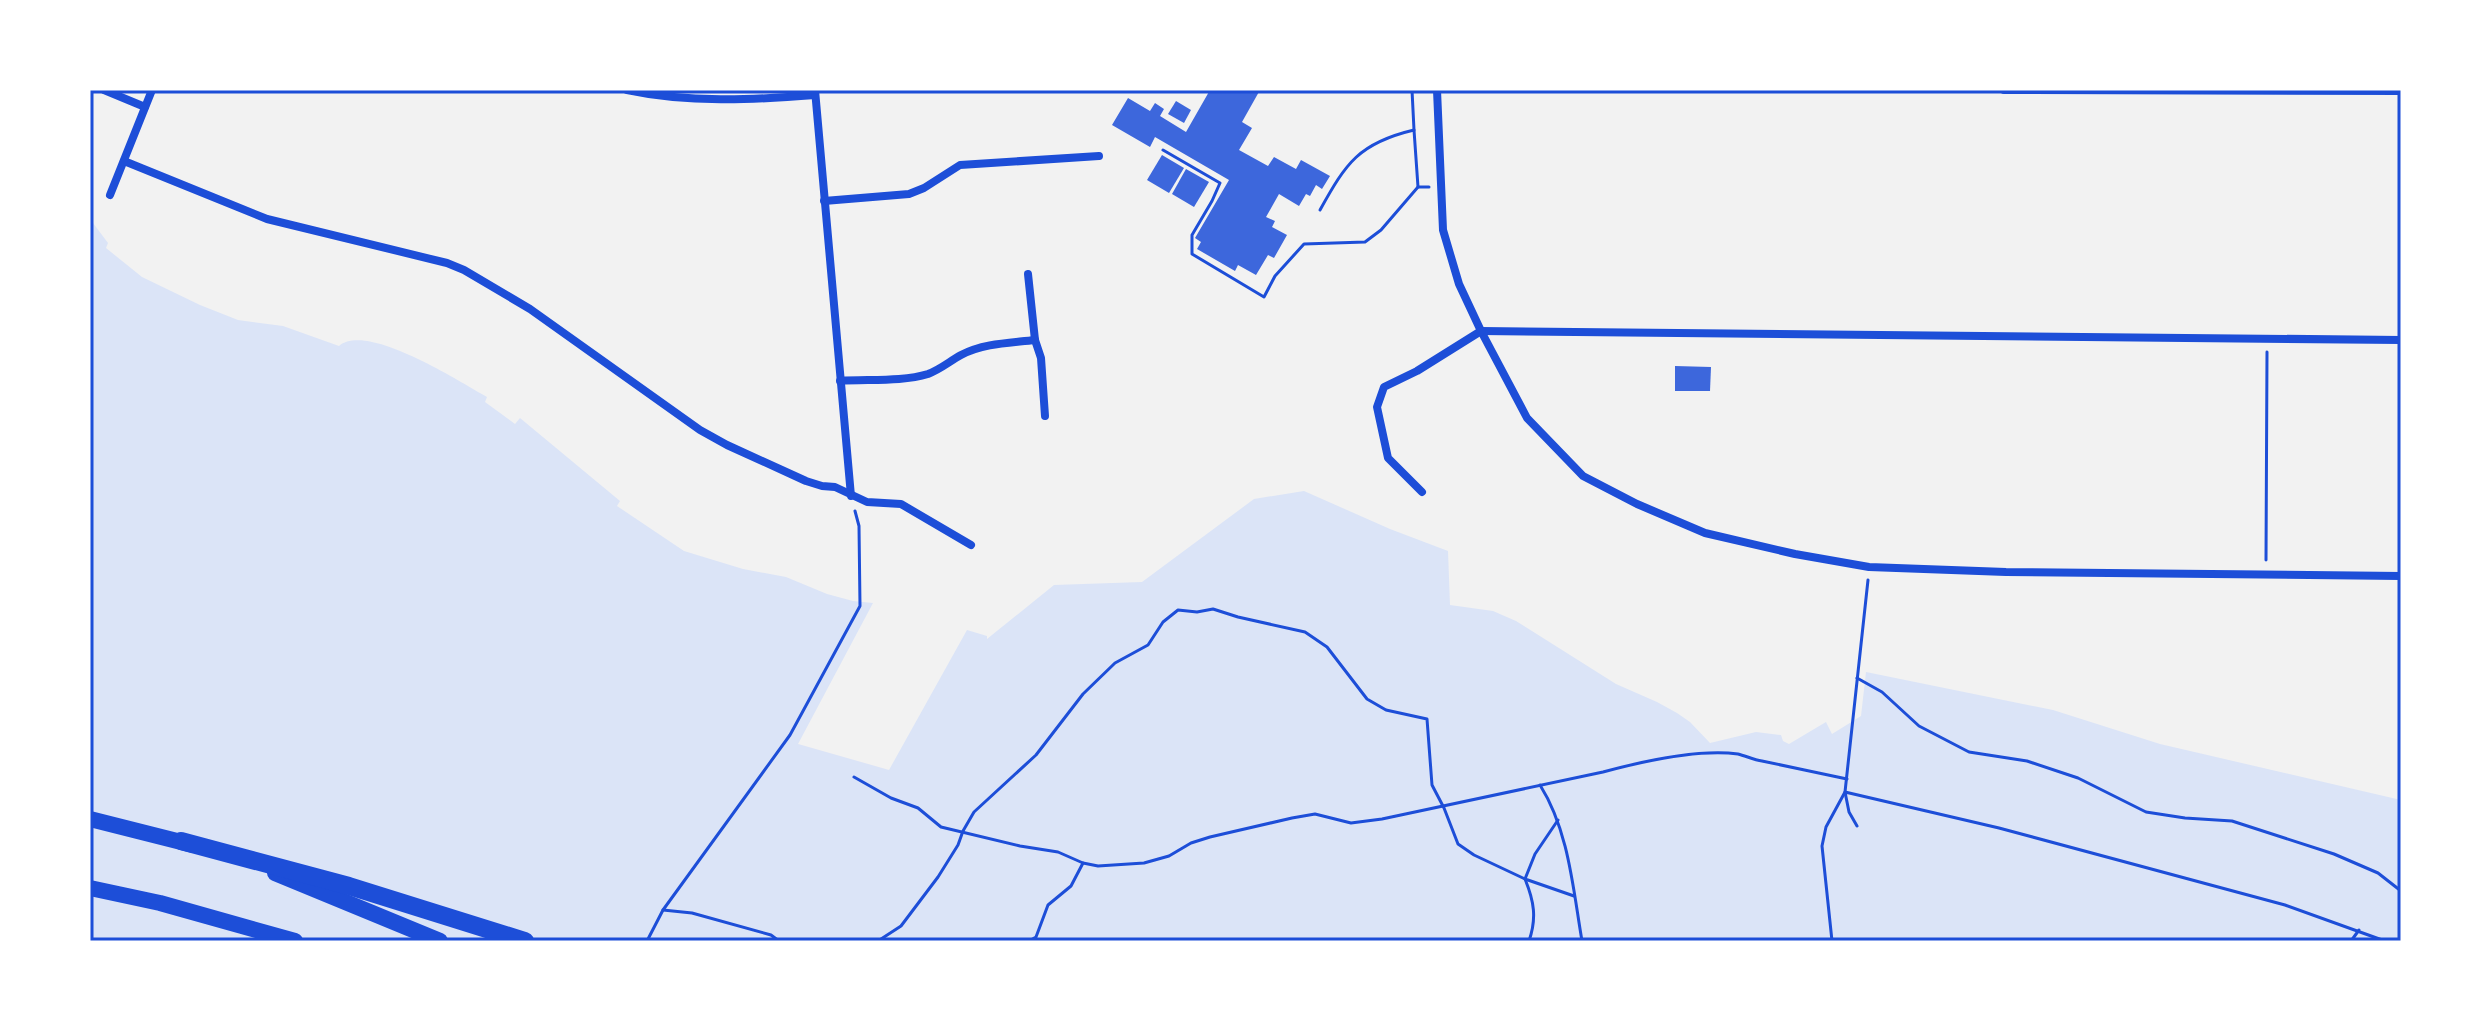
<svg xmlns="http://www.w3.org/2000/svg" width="2491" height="1031" font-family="Montserrat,sans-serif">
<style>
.green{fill:#dbe4f7}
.building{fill:#3d67dc}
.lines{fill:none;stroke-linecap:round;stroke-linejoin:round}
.path{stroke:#1d4ed8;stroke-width:3}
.minor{stroke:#1d4ed8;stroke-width:8}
.trunk{stroke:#1d4ed8;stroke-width:16}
.motorway{stroke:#1d4ed8;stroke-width:18}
.neatline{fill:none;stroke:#1d4ed8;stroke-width:3}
</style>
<rect width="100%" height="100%" fill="#f2f2f2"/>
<!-- green -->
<path class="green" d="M 90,219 L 108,243 L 106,248 L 142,277 L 200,305 L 238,320 L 283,326 L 339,346 C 367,322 458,381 487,397 L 485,402 L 515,424 L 520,418 L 620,501 L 617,506 L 684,551 L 743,569 L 786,577 L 827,594 L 853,601 L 873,603 L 798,744 L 889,770 L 967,630 L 987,636 L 987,639 L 1054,585 L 1142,582 L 1254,499 L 1304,491 L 1390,529 L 1448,551 L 1450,605 L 1493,611 L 1516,621 L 1616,684 L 1657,702 L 1677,713 L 1690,722 L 1710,743 L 1756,732 L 1781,735 L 1783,741 L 1789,744 L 1826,722 L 1832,734 L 1861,716 L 1866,672 L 2053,710 L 2160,744 L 2401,800 L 2401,941 L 90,941 Z"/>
<!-- building -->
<g class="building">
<polygon points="1210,90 1260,90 1242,122 1252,128 1239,150 1268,166 1274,157 1296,169 1301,160 1330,176 1322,189 1316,185 1310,196 1306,194 1299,206 1279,194 1266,217 1275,221 1272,227 1287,235 1274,258 1268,255 1256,275 1238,265 1235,271 1197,249 1201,242 1195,238 1229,180 1155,137 1150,147 1112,125 1128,98 1150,111 1155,103 1164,109 1160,116 1186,132"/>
<polygon points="1176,101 1191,110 1184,123 1168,114"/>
<polygon points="1162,155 1184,168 1169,193 1147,180"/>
<polygon points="1186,169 1209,182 1194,207 1172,194"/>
<polygon points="1675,366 1711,367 1710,391 1675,391"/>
</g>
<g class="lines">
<!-- path -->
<g class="path">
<polyline points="1412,90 1414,130"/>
<polyline points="1163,150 1220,183 1212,201 1192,235 1192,254 1264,297 1275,276 1304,244 1365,242 1381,230 1418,187 1429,187"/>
<path d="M 1320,210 C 1346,163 1359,143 1414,130 L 1418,187"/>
<polyline points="2266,560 2267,352"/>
<polyline points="1857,678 1882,692 1919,726 1969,752 2027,761 2078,778 2146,812 2185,818 2232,821 2334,854 2378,873 2401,891"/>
<path d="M 854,777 L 891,798 L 918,808 L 941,827 L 1020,846 L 1058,852 L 1083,863 L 1098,866 L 1144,863 L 1169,856 L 1191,843 L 1210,837 L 1292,818 L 1315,814 L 1351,823 L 1382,819 L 1603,772 C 1640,762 1699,749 1738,754 C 1746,756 1754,760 1762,761 C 1790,767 1819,773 1847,779"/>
<path d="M 1540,785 C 1569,831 1573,889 1582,941"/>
<polyline points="1558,820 1535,854 1525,879 1574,896"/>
<polyline points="1857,826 1849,812 1845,792 1999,828 2285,905 2385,941"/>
<polyline points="663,910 692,913 771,935 779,941"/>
<polyline points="647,941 663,910 790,735 860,606 859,526 855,511"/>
<path d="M 878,941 L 901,926 L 938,877 L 958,845 L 963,831 L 974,812 L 1036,755 L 1083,694 L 1115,663 L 1148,645 L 1163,622 L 1178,610 L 1197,612 L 1213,609 L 1238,617 L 1305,632 L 1327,647 L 1367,699 L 1386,710 L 1427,719 L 1432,785 L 1444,808 L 1458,844 L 1474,855 L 1525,879 C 1534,901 1537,918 1529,941"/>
<polyline points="1029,941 1036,937 1048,905 1071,886 1083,863"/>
<polyline points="1832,941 1822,846 1826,827 1845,792 1868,580"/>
<polyline points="2351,941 2359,930"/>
</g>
<!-- minor -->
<g class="minor">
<polyline points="104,90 145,107"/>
<path d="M 627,90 C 688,103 753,100 815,95"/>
<polyline points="815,90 851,496"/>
<polyline points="1437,90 1443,230 1459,284 1481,331 1527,418 1583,476 1637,504 1705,533 1795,554 1869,567 2006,572 2401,576"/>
<polyline points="2004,90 2401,91"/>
<polyline points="124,161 267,219 447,263 464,270 530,309 700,430 727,445 806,481 822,486 835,487 867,502 901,504 971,545"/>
<polyline points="110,195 152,90"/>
<polyline points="824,201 909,194 924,188 960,165 1099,156"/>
<polyline points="1028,274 1035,340 1041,358 1045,416"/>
<polyline points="1481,331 2401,340"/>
<path d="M 840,381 C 868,379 902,382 928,374 C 941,369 950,361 961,355 C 984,343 1010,343 1035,340"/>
<polyline points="1422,492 1388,458 1377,407 1384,387 1417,371 1481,331"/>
</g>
<!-- trunk -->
<g class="trunk">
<polyline points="90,819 193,845"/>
<polyline points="275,873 440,941"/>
<polyline points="90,888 160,903 295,941"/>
</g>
<!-- motorway -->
<polyline class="motorway" points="181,841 349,886 525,941"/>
</g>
<!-- border -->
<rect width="2491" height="1031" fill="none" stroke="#ffffff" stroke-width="184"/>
<rect x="92" y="92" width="2307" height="847" class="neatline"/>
</svg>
